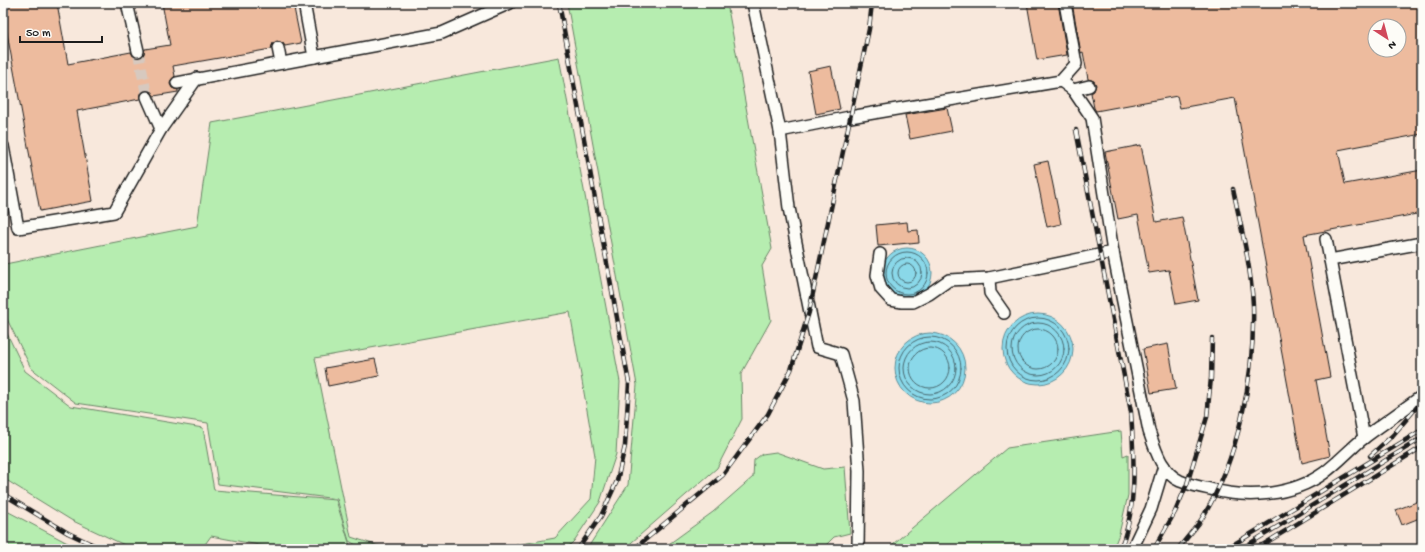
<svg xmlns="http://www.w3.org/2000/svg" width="1425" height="552" font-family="'Gochi Hand',sans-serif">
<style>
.green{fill:#b6edb0;stroke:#698466}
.water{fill:#8ad8e9;stroke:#5e8d97}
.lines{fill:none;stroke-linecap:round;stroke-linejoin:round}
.shore{stroke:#48676e;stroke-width:1}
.building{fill:#edbb9e;stroke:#1c1c1c;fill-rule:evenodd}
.minor-tunnel{stroke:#d7c9bf;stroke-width:11;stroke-dasharray:11 5.5;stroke-linecap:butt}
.minor-casing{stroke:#1c1c1c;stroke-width:14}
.minor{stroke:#fdfcf7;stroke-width:11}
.rail-casing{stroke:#1c1c1c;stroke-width:4.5}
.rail{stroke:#fdfcf7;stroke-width:3;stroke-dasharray:9;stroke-linecap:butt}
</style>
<rect width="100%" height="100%" fill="#f8e8dc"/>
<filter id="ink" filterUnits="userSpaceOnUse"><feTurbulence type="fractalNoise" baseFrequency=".025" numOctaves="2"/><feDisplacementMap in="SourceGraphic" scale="8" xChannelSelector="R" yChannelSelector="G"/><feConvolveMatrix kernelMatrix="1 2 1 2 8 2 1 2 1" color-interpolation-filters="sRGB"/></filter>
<g filter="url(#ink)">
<!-- green -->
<g class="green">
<polygon points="567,3 727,3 772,249 762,266 771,320 741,374 742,419 717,468 624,549 587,549 628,485 637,385"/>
<polygon points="559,57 620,382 616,454 600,502 574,541 566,549 495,549 555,538 591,499 595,456 570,312 315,358 351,537 388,549 363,549 349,541 337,499 218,484 208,423 76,403 31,368 3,311 3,256 5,264 197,226 212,123"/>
<polygon points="3,325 25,371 71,406 203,428 214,490 336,500 351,549 280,549 211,536 203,547 205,549 133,549 71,520 3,478"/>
<polygon points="1121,431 1123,456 1128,454 1128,495 1119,534 1113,549 887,549 1007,448"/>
<polygon points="776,452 823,469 845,467 850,533 834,537 822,549 662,549 713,512 753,477 754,460 762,454"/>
<polygon points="3,509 79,549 3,549"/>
</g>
<!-- water -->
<g class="water">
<circle cx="907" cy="273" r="25"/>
<circle cx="1038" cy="349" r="35"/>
<circle cx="930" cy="368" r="35"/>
</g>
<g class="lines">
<!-- shore -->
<g class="shore">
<circle cx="907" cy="273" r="21"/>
<circle cx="907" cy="273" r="15"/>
<circle cx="907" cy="273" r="9"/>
<circle cx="1038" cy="349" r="31"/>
<circle cx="1038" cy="349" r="26"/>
<circle cx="1038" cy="349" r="20"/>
<circle cx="930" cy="368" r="31"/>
<circle cx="930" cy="368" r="26"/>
<circle cx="930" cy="368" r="20"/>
</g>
</g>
<!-- building -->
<g class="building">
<polygon points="3,3 57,3 68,64 131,52 133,56 139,58 143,56 145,49 170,45 162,3 293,3 301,43 285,46 283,43 277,41 273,43 271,49 173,66 175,76 171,80 170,84 172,88 178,90 178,92 154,96 151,91 145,90 141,93 140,99 77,111 93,201 40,211 3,12"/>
<polygon points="1027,3 1058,3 1067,55 1037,60"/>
<path d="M 1072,3 L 1422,3 L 1422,134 L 1338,150 L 1345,184 L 1422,170 L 1422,213 L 1304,235 L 1330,377 L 1316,380 L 1330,456 L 1302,463 L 1235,98 L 1180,108 L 1177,96 L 1096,111 L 1094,108 L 1091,93 L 1094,91 L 1096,85 L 1094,81 L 1088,79 L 1083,52 L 1081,53 ZM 1375,26 L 1399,26 L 1399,50 L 1375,50 Z"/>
<polygon points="831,66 840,109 816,114 808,71"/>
<polygon points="947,108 952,131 910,139 905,115"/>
<polygon points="1141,145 1156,222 1182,217 1198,300 1176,304 1169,270 1149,273 1138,215 1118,219 1105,152"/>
<polygon points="1048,161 1061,224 1047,227 1034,164"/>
<polygon points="907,222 908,231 918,230 919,243 909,244 909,243 878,246 876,225"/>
<polygon points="1168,344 1176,389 1151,393 1143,349"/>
<polygon points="375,359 379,376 328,386 325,368"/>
<polygon points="1419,501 1422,507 1422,517 1402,525 1396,510"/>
</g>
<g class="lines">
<!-- minor-tunnel -->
<polyline class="minor-tunnel" points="138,51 147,97"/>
<!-- minor casing -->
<g class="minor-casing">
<g id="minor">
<polyline points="127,3 138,51"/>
<polyline points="753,3 780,131 850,117 1061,81 1076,64 1065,3"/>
<polyline points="278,48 281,63"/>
<polyline points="314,57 442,33 510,3"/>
<path d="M 1061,81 L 1073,90 L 1092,118 L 1113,252 L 1149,431 C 1155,449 1162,473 1180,481 C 1190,485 1200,487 1210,489 C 1247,499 1292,496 1324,473 C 1339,462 1351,448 1365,437 C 1384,423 1403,410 1422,396"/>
<polyline points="177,83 314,57 304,3"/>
<polyline points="1073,90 1089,86"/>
<polyline points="147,97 161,129"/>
<polyline points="780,131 789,208 817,347 841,354 854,401 859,471 858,549"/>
<polyline points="3,146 18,228 114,212 161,129 197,78"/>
<polyline points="1326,239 1364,438"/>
<polyline points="880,254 877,275 881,289 891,300 902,302 913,302 929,294 949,280 989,278 1113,252"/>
<polyline points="1330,260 1422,243"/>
<polyline points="989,278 990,293 1004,313"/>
<polyline points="1132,549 1151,509 1164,466"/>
</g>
</g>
<!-- minor -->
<use href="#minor" class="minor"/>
<!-- rail casing -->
<g class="rail-casing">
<g id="rail">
<polyline points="559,3 629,383 625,446 617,481 601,516 578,549"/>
<path d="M 1076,130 L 1131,412 C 1134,458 1138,507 1120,549"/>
<polyline points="1370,456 1393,435 1422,401"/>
<polyline points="3,494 68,533 102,549"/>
<polyline points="634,549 723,475 768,414 791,370 809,312 869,29 872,3"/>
<polyline points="1154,549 1175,512 1187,484 1207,417 1211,378 1212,338"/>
<path d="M 1178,549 C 1185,540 1192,532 1199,523 C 1238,464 1255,376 1253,305 C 1251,266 1241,227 1233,189"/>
<polyline points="1226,549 1422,430"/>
<polyline points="1241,549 1422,438"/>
<polyline points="1256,549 1422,447"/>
</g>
</g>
<!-- rail -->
<use href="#rail" class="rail"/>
</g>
</g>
<!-- margin -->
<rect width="1425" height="552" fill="none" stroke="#fdfcf7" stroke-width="16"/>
<rect x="8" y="8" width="1409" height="536" fill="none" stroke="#1c1c1c" stroke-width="1.5" filter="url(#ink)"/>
<!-- north arrow -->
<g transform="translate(1387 38) rotate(144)"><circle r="19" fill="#fdfcf7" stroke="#a3a29f"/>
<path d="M0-3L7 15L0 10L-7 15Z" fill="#d1495b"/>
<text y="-6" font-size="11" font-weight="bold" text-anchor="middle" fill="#1c1c1c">N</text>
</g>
<!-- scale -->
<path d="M20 36v6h82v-6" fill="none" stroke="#1c1c1c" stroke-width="2"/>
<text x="26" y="36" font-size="12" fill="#1c1c1c" stroke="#fdfcf7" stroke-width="3" paint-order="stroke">50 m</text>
</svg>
